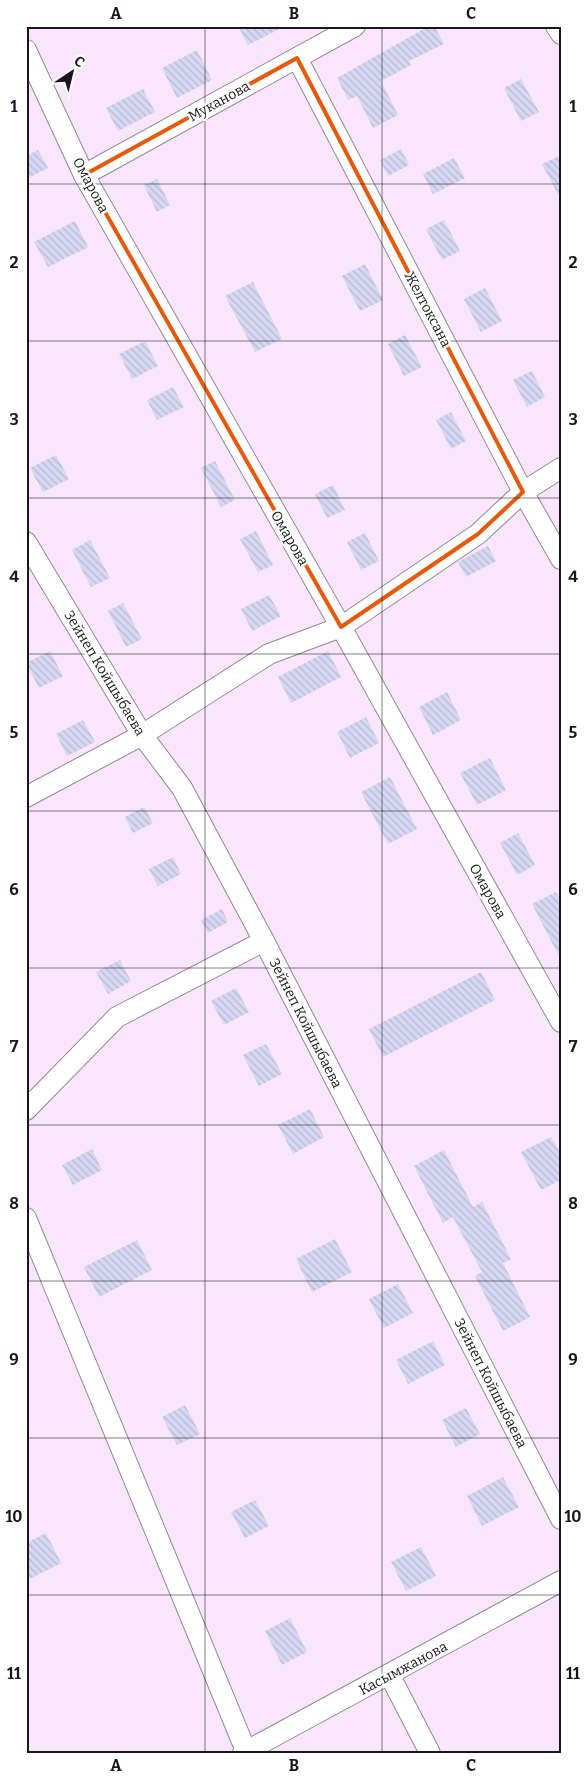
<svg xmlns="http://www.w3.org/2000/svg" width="587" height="1779" font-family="Bitter,serif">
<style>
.building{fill:url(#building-back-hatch)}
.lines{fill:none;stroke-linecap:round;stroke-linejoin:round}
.minor-casing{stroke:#97869b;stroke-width:22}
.minor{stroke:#fff;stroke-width:20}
.marked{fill:none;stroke:#e8590c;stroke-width:4;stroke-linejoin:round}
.grid{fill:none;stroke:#1c151d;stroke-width:1;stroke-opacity:0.55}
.labels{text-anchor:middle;stroke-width:5;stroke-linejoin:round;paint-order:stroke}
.street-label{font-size:14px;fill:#1c151d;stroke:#fff}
.neatline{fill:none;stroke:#1c151d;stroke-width:2}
.grid-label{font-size:16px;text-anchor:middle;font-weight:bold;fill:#1c151d}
</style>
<defs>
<pattern id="building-back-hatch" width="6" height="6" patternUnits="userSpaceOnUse" patternTransform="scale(1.25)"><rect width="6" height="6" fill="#d6d7f3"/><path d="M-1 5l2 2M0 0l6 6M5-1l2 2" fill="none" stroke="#b7b8d0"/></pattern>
</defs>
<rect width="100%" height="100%" fill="#f9e6fd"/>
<!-- building -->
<g class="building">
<polygon points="238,26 285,26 248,45"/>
<polygon points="429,26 434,26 444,44 409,61 411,65 381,81 398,115 373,128 357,96 348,100 337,78"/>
<polygon points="197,50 212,80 177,98 162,68"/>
<polygon points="521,79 539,112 521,121 504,88"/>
<polygon points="143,89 155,112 118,131 106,108"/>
<polygon points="401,149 409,165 388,176 380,160"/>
<polygon points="38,150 48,168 26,179 26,156"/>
<polygon points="561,155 561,200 542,164"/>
<polygon points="454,158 465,178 433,194 423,174"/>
<polygon points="157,179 170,205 157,212 144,185"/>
<polygon points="444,220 460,251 442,260 426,229"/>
<polygon points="75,221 88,247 48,267 34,242"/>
<polygon points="365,264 383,300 360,311 342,276"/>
<polygon points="253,282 282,339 255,352 225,296"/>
<polygon points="485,288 502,321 481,332 464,299"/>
<polygon points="405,335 422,367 404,376 388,344"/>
<polygon points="145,341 158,366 132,379 119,354"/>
<polygon points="532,371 545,397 527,407 513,380"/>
<polygon points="173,387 184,407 157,420 147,400"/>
<polygon points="451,412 466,441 451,449 436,420"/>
<polygon points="56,455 69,479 43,492 30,468"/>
<polygon points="215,461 235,500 221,507 201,468"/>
<polygon points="333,485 345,510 327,518 315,494"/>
<polygon points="256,531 273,565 258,572 240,539"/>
<polygon points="365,533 379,561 361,570 347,542"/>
<polygon points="90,540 110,578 91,587 72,550"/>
<polygon points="488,546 496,561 466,577 458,562"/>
<polygon points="269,595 281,616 252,631 241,609"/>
<polygon points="123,603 142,639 126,647 108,611"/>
<polygon points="50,651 63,676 39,688 26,663"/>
<polygon points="328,651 341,677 291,703 278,677"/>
<polygon points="447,692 461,720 433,735 419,707"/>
<polygon points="366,717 379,743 350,758 337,732"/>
<polygon points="83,720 95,742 67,756 56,734"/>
<polygon points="490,758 506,790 477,805 460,773"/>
<polygon points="390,777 417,829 388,844 361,792"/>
<polygon points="144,807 153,823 133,833 125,817"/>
<polygon points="518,833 535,865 517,875 500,843"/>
<polygon points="173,857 181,874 158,886 149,869"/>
<polygon points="556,892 561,902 561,960 532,904"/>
<polygon points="222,909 228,922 208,933 201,920"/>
<polygon points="120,960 131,981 108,994 96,972"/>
<polygon points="481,972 495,1000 383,1057 369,1029"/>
<polygon points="236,988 249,1012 224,1025 211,1001"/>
<polygon points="266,1044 282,1074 259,1086 243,1055"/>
<polygon points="310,1109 324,1137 293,1154 278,1125"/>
<polygon points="551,1137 561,1154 561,1180 541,1190 521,1152"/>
<polygon points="92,1149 102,1170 73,1185 62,1165"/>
<polygon points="444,1150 473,1207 482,1202 511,1259 503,1263 530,1317 503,1331 475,1276 482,1272 453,1217 443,1223 414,1166"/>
<polygon points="335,1239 352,1272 312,1292 296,1259"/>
<polygon points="137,1240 152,1270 99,1297 84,1267"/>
<polygon points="398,1284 413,1313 384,1328 369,1299"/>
<polygon points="433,1341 445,1365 408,1384 396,1360"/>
<polygon points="185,1405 200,1434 177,1445 162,1417"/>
<polygon points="466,1408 480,1434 456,1447 442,1420"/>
<polygon points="503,1477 519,1507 482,1526 467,1496"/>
<polygon points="255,1500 269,1526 245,1538 231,1512"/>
<polygon points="46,1533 61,1563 26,1581 26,1543"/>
<polygon points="421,1547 436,1576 406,1591 391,1562"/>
<polygon points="290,1618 307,1652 282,1665 265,1631"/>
</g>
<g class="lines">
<!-- minor casing -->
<g class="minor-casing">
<g id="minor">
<polyline points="556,26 561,34"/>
<polyline points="26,50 84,175 341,627 561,1022"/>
<polyline points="297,58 523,492 561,559"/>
<polyline points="84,175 355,26"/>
<polyline points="26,542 142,735 182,788 264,941 561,1519"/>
<polyline points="26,797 142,735 269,654 341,627 478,534 523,492 561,468"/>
<polyline points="26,1110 117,1017 264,941"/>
<polyline points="26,1218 246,1751"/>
<polyline points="390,1676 430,1753"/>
<polyline points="243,1753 561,1581"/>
</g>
</g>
<!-- minor -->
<use href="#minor" class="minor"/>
</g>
<!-- marked area -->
<path class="marked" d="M 297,58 L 523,492 L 478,534 L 341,627 L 84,175 Z"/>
<!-- grid -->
<path class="grid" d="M 205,26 L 205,1753M 382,26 L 382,1753M 26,184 L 561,184M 26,341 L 561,341M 26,498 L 561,498M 26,654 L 561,654M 26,811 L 561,811M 26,968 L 561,968M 26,1125 L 561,1125M 26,1281 L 561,1281M 26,1438 L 561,1438M 26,1595 L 561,1595"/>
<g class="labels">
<!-- street labels -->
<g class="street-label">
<text transform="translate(219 101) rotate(-29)" y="5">Муканова</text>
<text transform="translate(91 185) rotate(62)" y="5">Омарова</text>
<text transform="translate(428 309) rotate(62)" y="5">Желтоксана</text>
<text transform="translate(290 538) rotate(60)" y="5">Омарова</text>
<text transform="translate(105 673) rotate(59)" y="5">Зейнеп Койшыбаева</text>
<text transform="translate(488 891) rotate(61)" y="5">Омарова</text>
<text transform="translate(306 1023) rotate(63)" y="5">Зейнеп Койшыбаева</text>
<text transform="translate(491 1383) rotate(63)" y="5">Зейнеп Койшыбаева</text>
<text transform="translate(403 1668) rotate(-28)" y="5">Касымжанова</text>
</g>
</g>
<!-- border -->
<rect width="587" height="1779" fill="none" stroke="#ffffff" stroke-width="55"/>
<!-- north arrow -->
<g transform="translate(72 72) rotate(35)" stroke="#ffffff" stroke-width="4" paint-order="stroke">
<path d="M0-4L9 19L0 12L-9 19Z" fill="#1c151d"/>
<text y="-8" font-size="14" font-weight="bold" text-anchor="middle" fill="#1c151d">С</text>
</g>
<rect x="28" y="28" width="532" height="1724" class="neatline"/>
<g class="grid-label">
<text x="116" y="19">A</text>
<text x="294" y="19">B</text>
<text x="471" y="19">C</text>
<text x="14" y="112">1</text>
<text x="573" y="112">1</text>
<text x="14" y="268">2</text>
<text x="573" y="268">2</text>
<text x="14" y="425">3</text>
<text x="573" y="425">3</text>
<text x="14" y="582">4</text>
<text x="573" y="582">4</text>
<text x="14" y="738">5</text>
<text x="573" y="738">5</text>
<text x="14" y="895">6</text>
<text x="573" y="895">6</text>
<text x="14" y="1052">7</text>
<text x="573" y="1052">7</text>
<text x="14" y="1209">8</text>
<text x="573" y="1209">8</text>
<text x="14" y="1365">9</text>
<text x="573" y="1365">9</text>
<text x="14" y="1522">10</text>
<text x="573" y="1522">10</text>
<text x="14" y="1679">11</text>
<text x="573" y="1679">11</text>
<text x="116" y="1771">A</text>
<text x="294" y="1771">B</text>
<text x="471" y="1771">C</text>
</g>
</svg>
